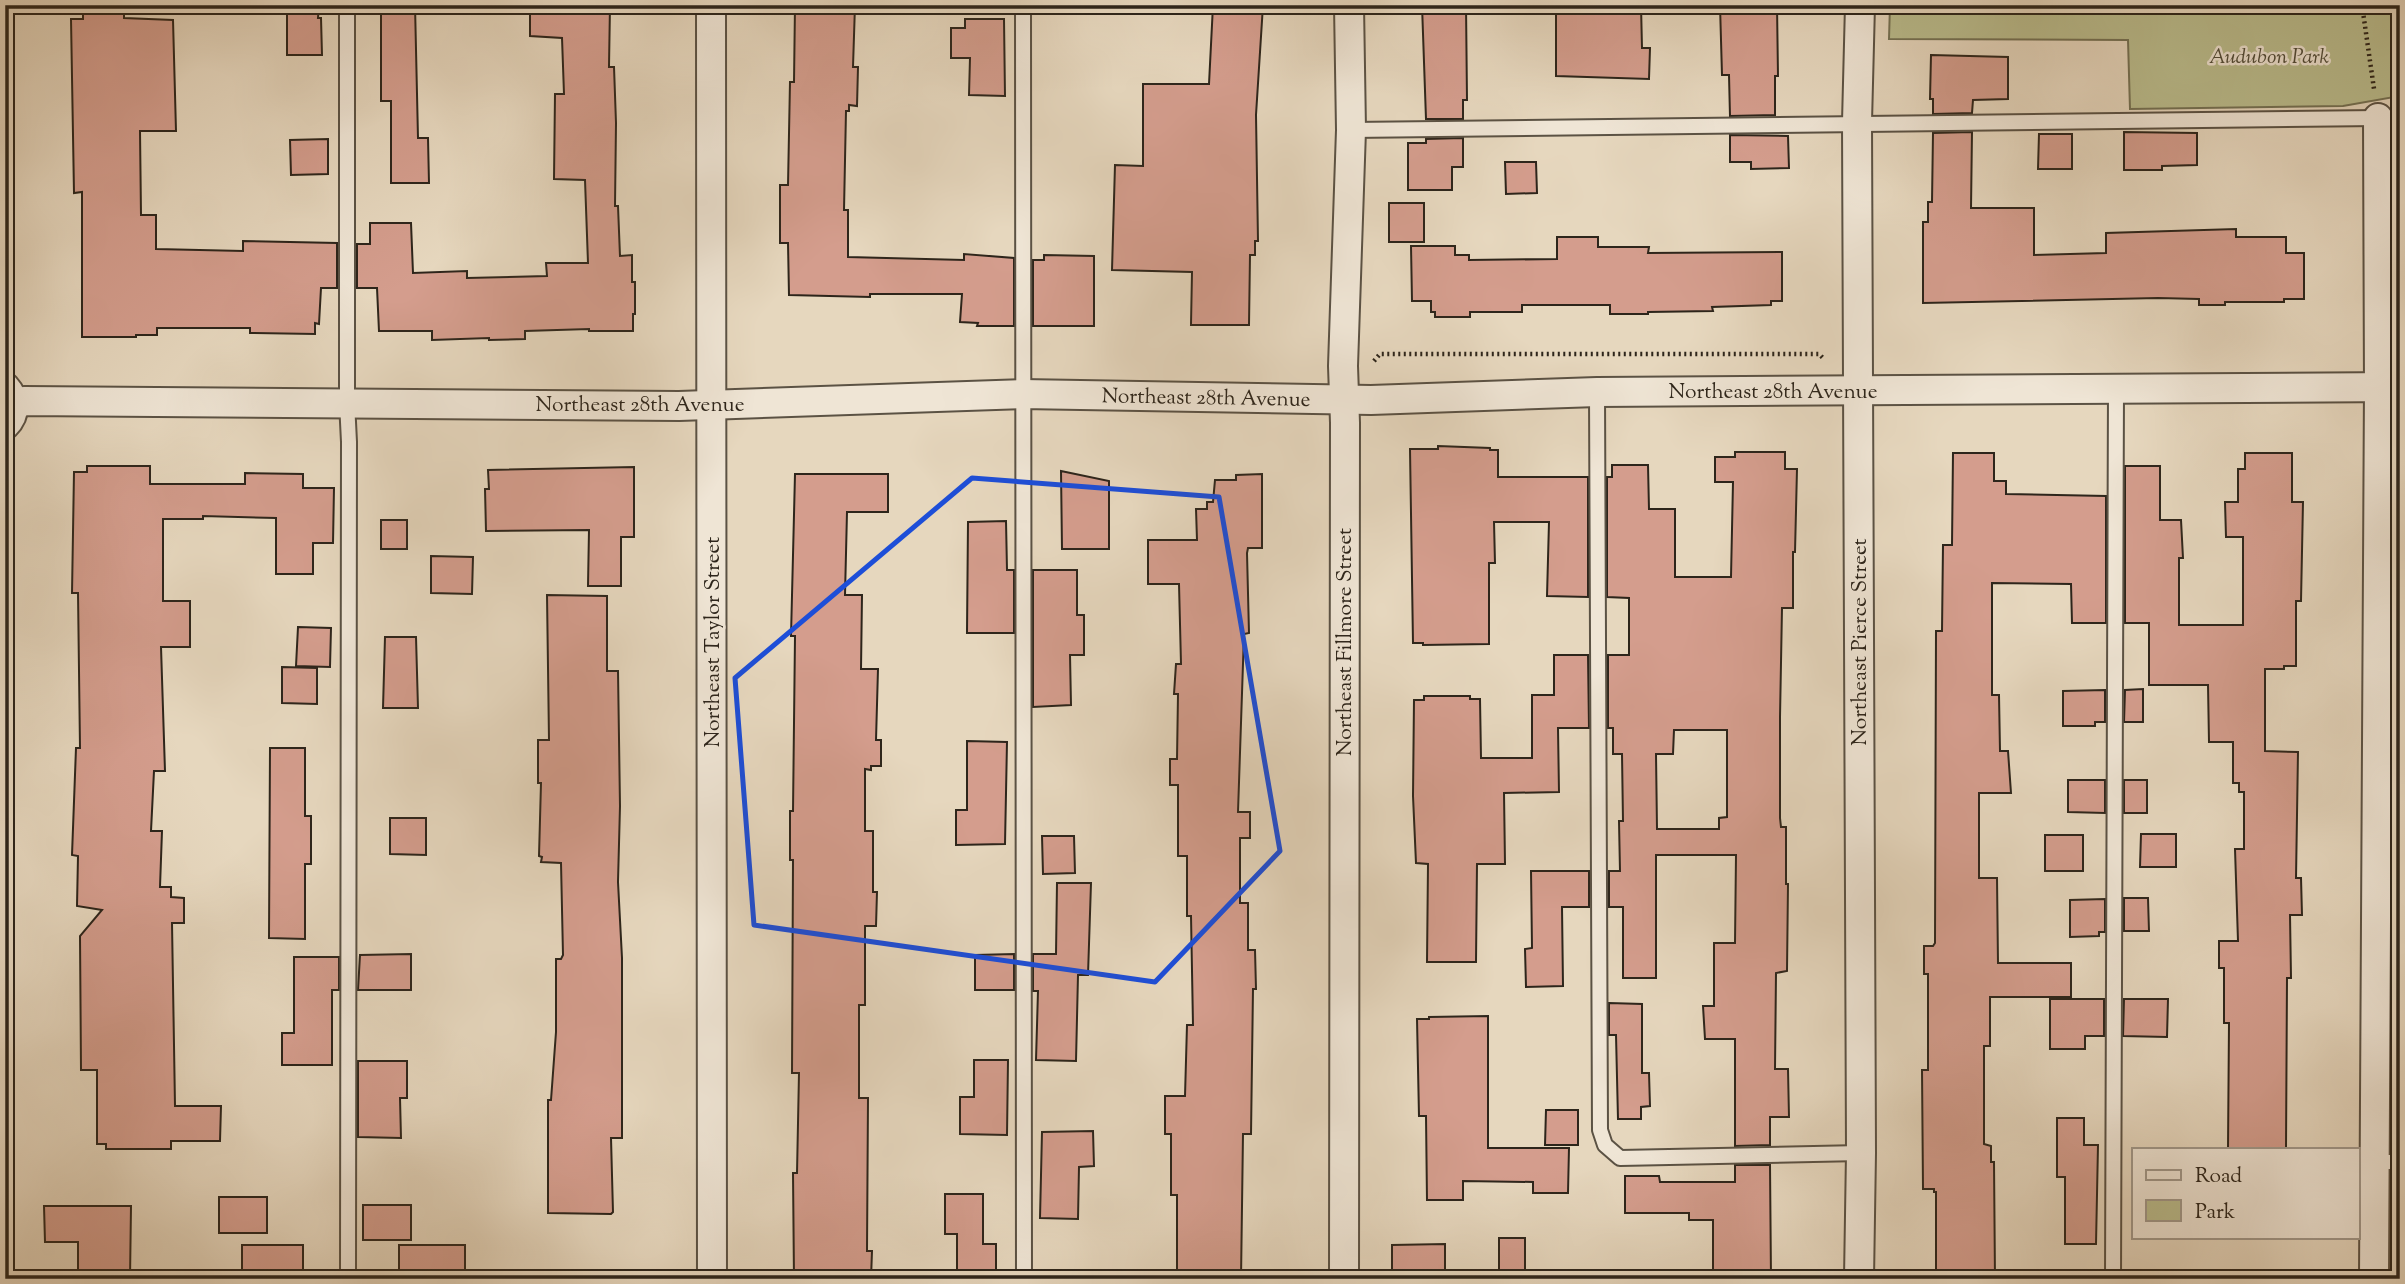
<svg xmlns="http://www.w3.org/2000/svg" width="2405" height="1284" font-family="'Sorts Mill Goudy',serif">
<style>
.green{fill:#babd8e;stroke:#747154;stroke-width:2}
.building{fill:#d49d8d;stroke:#2d251b;stroke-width:2;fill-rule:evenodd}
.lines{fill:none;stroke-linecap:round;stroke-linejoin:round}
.lane-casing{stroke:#5b5244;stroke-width:18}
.street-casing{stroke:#5b5244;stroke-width:32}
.path{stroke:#2d251b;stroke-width:4.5;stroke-dasharray:2 3.5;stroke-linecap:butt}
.lane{stroke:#efe5d5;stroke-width:14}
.street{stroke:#efe5d5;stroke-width:28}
.marked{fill:none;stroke:#1d4ed8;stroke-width:5;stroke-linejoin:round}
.labels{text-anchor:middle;stroke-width:5;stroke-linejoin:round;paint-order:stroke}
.park-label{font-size:21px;font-style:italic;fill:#504b38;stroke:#efe5d5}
.street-label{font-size:21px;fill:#2d251b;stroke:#efe5d5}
</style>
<rect width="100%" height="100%" fill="#e6d7be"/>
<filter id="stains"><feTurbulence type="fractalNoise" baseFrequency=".00286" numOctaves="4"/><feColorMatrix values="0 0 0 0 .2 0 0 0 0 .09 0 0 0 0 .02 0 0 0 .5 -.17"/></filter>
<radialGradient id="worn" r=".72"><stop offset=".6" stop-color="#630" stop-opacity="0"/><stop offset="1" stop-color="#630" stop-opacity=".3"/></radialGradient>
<!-- green -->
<polygon class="green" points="1890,5 2400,5 2400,96 2343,106 2130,109 2128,40 1889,39"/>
<!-- building -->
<g class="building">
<polygon points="83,5 124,5 124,18 173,20 176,131 140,131 141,215 156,215 156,249 243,251 243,241 337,243 337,288 321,288 319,324 315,323 315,334 250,333 250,328 157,328 157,335 136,335 136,337 82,337 82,192 74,193 71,19 83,19"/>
<polygon points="287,5 319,5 318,18 321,18 322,55 287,55"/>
<polygon points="381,5 415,5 418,138 428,138 429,183 391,183 391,101 381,101"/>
<polygon points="530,5 610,5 609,67 614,67 616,123 615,206 618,206 620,256 632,255 632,282 635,282 635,314 633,314 633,331 589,331 589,329 525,331 525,339 489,340 489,338 432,340 432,331 379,331 377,288 357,288 357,244 370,244 370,223 411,223 413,273 467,271 467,278 547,276 546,263 588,263 585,180 554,179 555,94 564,94 562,38 530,36"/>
<polygon points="795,5 855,5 853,67 858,67 857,106 849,105 849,111 846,111 844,210 848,210 848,257 964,260 964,254 1014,258 1014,326 977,326 978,323 960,322 962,294 870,294 870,297 789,295 788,243 780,243 780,185 788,185 790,82 794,82"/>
<polygon points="1213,5 1263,5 1256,115 1258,241 1255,241 1255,255 1250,255 1249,325 1191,325 1192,272 1112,270 1115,165 1143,166 1143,84 1209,84"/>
<polygon points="1422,5 1466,5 1467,100 1463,100 1463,119 1426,119"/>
<polygon points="1556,5 1641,5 1642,48 1650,48 1649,79 1556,76"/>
<polygon points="1720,5 1777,5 1778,76 1775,76 1775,115 1730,116 1729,75 1722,75"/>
<polygon points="965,19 1004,19 1005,96 969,95 970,58 951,58 951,28 965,28"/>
<polygon points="1931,55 2008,57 2008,99 1973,100 1972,113 1933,114 1933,99 1930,99"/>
<polygon points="1972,132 1971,208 2034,208 2034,255 2106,253 2106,233 2236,229 2236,237 2286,237 2286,253 2304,253 2304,299 2284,299 2284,302 2225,302 2225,305 2199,305 2199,299 2158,298 1923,303 1923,222 1928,222 1928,202 1932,202 1933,133"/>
<polygon points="2124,132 2197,133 2197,165 2162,166 2162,170 2124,170"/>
<polygon points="2039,134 2072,134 2072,169 2038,169"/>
<polygon points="1730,135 1788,136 1789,168 1751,169 1751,162 1730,162"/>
<polygon points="1463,138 1463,167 1452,167 1452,190 1408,190 1408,143 1426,143 1426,139"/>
<polygon points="328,139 328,174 291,175 290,140"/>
<polygon points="1505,162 1536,162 1537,193 1506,194"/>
<rect x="1389" y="203" width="35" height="39"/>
<polygon points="1557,237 1598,237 1598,247 1649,247 1648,253 1782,252 1782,301 1771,301 1771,305 1712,307 1713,311 1648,312 1648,314 1610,314 1610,305 1522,305 1522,312 1470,312 1470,317 1435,317 1435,312 1431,312 1431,301 1412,301 1411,246 1455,246 1455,255 1469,255 1469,260 1557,259"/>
<polygon points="1044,255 1094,256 1094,326 1033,326 1033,260 1044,260"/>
<polygon points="1438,446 1490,448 1490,450 1498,450 1498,477 1588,477 1588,597 1547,596 1549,522 1494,522 1495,563 1489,563 1489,644 1423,645 1423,643 1413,643 1410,449 1438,449"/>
<path d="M 1735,452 L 1785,452 L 1785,469 L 1797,469 L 1795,552 L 1793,552 L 1793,608 L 1782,608 L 1780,717 L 1780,818 L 1781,827 L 1786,827 L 1786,884 L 1788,884 L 1787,971 L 1776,973 L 1775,1069 L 1788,1069 L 1789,1117 L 1770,1117 L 1770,1145 L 1735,1146 L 1735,1039 L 1705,1039 L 1703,1006 L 1714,1006 L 1714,943 L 1735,943 L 1736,855 L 1656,855 L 1656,978 L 1623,978 L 1623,907 L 1609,907 L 1609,871 L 1620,871 L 1619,821 L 1623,821 L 1622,754 L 1613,754 L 1613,728 L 1608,728 L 1608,655 L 1629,655 L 1629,598 L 1607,597 L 1607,477 L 1612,477 L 1612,465 L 1648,465 L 1649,509 L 1675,509 L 1675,577 L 1731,577 L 1733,482 L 1715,482 L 1715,457 L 1735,457 ZM 1674,730 L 1727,730 L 1727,817 L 1719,818 L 1719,829 L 1657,829 L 1656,754 L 1673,754 Z"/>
<polygon points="1953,453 1994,453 1994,481 2006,481 2006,494 2106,496 2106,623 2072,623 2071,584 1992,583 1992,695 1999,695 2000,751 2008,751 2011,793 1979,793 1979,878 1997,878 1998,963 2071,963 2071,997 1990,997 1990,1046 1984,1046 1984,1144 1991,1146 1991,1162 1994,1162 1995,1279 1936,1279 1936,1192 1934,1192 1934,1189 1923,1189 1922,1070 1928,1070 1928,974 1924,974 1924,946 1933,946 1935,943 1936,631 1942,631 1943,545 1952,545"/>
<polygon points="2245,453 2292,453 2292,502 2303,502 2301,601 2296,601 2296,666 2284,666 2284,669 2265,669 2265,751 2298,752 2296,878 2301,878 2302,915 2290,915 2291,978 2287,978 2286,1149 2228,1149 2229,1023 2224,1023 2224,968 2219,968 2219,941 2238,941 2235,849 2244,849 2244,792 2239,792 2239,783 2233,783 2233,742 2209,742 2208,685 2149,685 2149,623 2125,623 2125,466 2160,466 2160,520 2181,520 2183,558 2179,558 2179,625 2243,625 2243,537 2226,537 2225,502 2238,502 2238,469 2245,469"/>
<polygon points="87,466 150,466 150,484 245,484 245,473 303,474 303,488 334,488 333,543 313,543 313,574 276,574 276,518 203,516 203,519 163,519 163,601 190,601 190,647 161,647 165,771 154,771 151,831 162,831 160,887 171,887 171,897 184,898 184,923 172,923 175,1106 221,1106 220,1141 171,1141 171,1149 106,1149 106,1144 97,1144 97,1070 81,1070 80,936 102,910 77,906 78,856 72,855 76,748 80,748 78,593 72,593 74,472 87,472"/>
<polygon points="634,467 634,537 621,537 621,586 588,586 589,530 486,531 485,489 489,489 488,470"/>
<polygon points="1061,471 1109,481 1109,549 1062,549"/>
<polygon points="795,474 888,474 888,512 847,512 845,595 862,595 861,669 878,669 876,740 881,740 881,766 871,766 871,770 865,769 865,831 873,831 873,892 877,892 876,926 865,926 865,1005 859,1005 859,1098 868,1098 867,1251 872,1251 871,1279 794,1279 793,1173 797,1173 799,1073 792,1073 793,860 790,860 790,811 793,811 795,636 791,636"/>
<polygon points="1262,474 1262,548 1248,548 1247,553 1249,633 1244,634 1238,812 1250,812 1250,838 1240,838 1240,903 1248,903 1248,950 1255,950 1256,989 1253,989 1251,1134 1243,1134 1241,1279 1191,1279 1191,1272 1177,1271 1177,1195 1171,1195 1171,1134 1165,1134 1165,1096 1185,1096 1187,1025 1193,1025 1191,916 1187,916 1187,856 1178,856 1178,785 1170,785 1170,759 1177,759 1178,694 1174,694 1176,664 1181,664 1179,584 1148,584 1148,540 1197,540 1196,509 1207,509 1207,502 1213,502 1215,480 1236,480 1236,475"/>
<rect x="381" y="520" width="26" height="29"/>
<polygon points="1006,521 1007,570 1014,570 1014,633 967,633 968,522"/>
<polygon points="431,556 473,557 472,594 431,593"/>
<polygon points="1033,570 1077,570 1077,615 1084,615 1084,655 1070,655 1071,705 1033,707"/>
<polygon points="547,595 607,596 607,671 618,671 620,806 618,882 622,958 622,1138 611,1138 613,1212 611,1214 548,1213 548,1100 551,1100 556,1032 556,959 561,959 563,955 561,863 541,862 542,857 539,856 541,783 538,783 538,740 549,740"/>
<polygon points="298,627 331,628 330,667 296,666"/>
<polygon points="385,637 416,637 418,708 383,708"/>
<polygon points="1554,655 1588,655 1589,728 1558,728 1559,792 1504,793 1505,864 1477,864 1476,962 1427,962 1428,864 1416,863 1413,796 1414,700 1424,700 1424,696 1470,696 1470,699 1480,699 1481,758 1532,758 1532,695 1554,695"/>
<polygon points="282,667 317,668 317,704 282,703"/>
<polygon points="2143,689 2143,722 2124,722 2125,690"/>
<polygon points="2105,690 2105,722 2095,722 2095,726 2063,726 2063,691"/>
<polygon points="967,741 1007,742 1005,844 956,845 956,810 967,810"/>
<polygon points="270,748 305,748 305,816 311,816 311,864 305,864 305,939 269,938"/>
<polygon points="2068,780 2105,780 2105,813 2068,812"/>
<rect x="2124" y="780" width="23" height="33"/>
<polygon points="390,818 426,818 426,855 390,854"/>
<polygon points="2141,834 2176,834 2176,867 2140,867"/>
<rect x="2045" y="835" width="38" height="36"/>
<polygon points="1042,836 1074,836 1075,873 1043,874"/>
<polygon points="1531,871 1589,871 1589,907 1562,907 1563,986 1526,987 1525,949 1532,948"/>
<polygon points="1057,883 1091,883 1088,975 1078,975 1076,1061 1036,1060 1038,991 1033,991 1033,954 1056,954"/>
<polygon points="2124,898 2148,898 2149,931 2124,931"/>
<polygon points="2105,899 2105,932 2099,932 2099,936 2070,937 2070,900"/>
<polygon points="411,954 411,990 358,990 360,955"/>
<polygon points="1014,954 1014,990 975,990 975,955"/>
<polygon points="294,957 339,957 339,990 332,990 332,1065 282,1065 282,1033 294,1033"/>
<polygon points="2050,999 2104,999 2104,1036 2085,1036 2085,1049 2050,1049"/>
<polygon points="2124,999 2168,999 2167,1037 2123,1036"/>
<polygon points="1609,1003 1642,1004 1642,1073 1649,1073 1650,1106 1641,1107 1641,1119 1618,1119 1616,1035 1609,1035"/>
<polygon points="1488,1016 1488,1148 1569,1148 1568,1193 1533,1193 1533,1182 1463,1181 1463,1200 1427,1200 1426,1116 1419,1116 1417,1019 1429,1019 1429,1017"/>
<polygon points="974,1060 1008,1060 1007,1135 960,1134 960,1097 974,1097"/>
<polygon points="358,1061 407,1061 407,1098 400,1098 401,1138 358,1137"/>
<polygon points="1546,1110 1578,1110 1578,1145 1545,1145"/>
<polygon points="2057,1118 2084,1118 2084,1145 2098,1145 2096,1244 2065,1244 2065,1177 2057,1177"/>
<polygon points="1093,1131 1094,1166 1079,1167 1078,1219 1040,1218 1042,1132"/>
<polygon points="1735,1165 1770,1165 1771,1279 1713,1279 1713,1220 1689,1220 1689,1213 1625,1213 1625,1176 1659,1176 1660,1182 1735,1182"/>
<polygon points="945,1194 983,1194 983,1244 996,1244 996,1277 957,1277 957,1234 945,1234"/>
<rect x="219" y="1197" width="48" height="36"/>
<rect x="363" y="1205" width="48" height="35"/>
<polygon points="44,1206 131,1206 130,1279 78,1279 78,1242 45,1242"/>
<rect x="1499" y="1238" width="26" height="41"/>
<polygon points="1445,1244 1445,1279 1392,1279 1392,1245"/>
<polygon points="242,1245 303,1245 303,1273 242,1272"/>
<rect x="399" y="1245" width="66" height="28"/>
</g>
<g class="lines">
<!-- lane casing -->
<g class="lane-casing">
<g id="lane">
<polyline points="347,5 347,402 349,442 348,1279"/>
<polyline points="1023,5 1024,1279"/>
<polyline points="1351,130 2378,118"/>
<polyline points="1597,392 1600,1130 1605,1145 1620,1158 1861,1153"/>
<polyline points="2375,1162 2400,1162"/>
<polyline points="2113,1279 2116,389"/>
</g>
</g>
<!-- street casing -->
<g class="street-casing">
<g id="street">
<polyline points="711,5 712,1279"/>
<path d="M 5,387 C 16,399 16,414 5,425"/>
<polyline points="14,406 24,401 679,406 1022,394 1371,400 1597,392 2400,387"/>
<polyline points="1344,1279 1345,423 1343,366 1351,130 1349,5"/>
<polyline points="1859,1279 1861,1153 1857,122 1860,5"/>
<polyline points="2374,1279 2379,387 2378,118"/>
</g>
</g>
<!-- path -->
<g class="path">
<polyline points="2362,5 2374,89"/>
<polyline points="1374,361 1380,354 1819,354 1823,358"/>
</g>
<!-- lane -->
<use href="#lane" class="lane"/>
<!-- street -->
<use href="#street" class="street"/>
</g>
<!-- marked area -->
<path class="marked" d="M 972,478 L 1219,497 L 1280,851 L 1155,982 L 754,925 L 735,678 Z"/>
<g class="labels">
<!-- park labels -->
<g class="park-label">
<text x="2269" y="63">Audubon Park</text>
</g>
<!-- street labels -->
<g class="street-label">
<text x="1773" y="398">Northeast 28th Avenue</text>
<text transform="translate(1206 397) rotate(1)" y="7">Northeast 28th Avenue</text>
<text x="640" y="411">Northeast 28th Avenue</text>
<text transform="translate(712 642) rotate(-90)" y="7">Northeast Taylor Street</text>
<text transform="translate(1344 642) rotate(-90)" y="7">Northeast Fillmore Street</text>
<text transform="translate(1859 642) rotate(-90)" y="7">Northeast Pierce Street</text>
</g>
</g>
<!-- margin -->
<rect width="2405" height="1284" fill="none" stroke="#e6d7be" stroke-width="28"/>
<rect x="7" y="7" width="2391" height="1270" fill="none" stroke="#2d251b" stroke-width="3.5"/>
<rect x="14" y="14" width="2377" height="1256" fill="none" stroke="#2d251b" stroke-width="2"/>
<!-- legend -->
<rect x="2132" y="1148" width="228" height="91" fill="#efe5d5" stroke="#a1988b" stroke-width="2"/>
<rect x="2146" y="1170" width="35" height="10" fill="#efe5d5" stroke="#a1988b" stroke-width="2"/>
<text x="2195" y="1182" font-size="21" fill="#2d251b">Road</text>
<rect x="2146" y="1200" width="35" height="21" fill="#babd8e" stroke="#a1988b" stroke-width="2"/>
<text x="2195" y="1218" font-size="21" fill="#2d251b">Park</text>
<rect width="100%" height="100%" filter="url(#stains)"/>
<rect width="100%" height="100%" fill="url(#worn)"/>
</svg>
